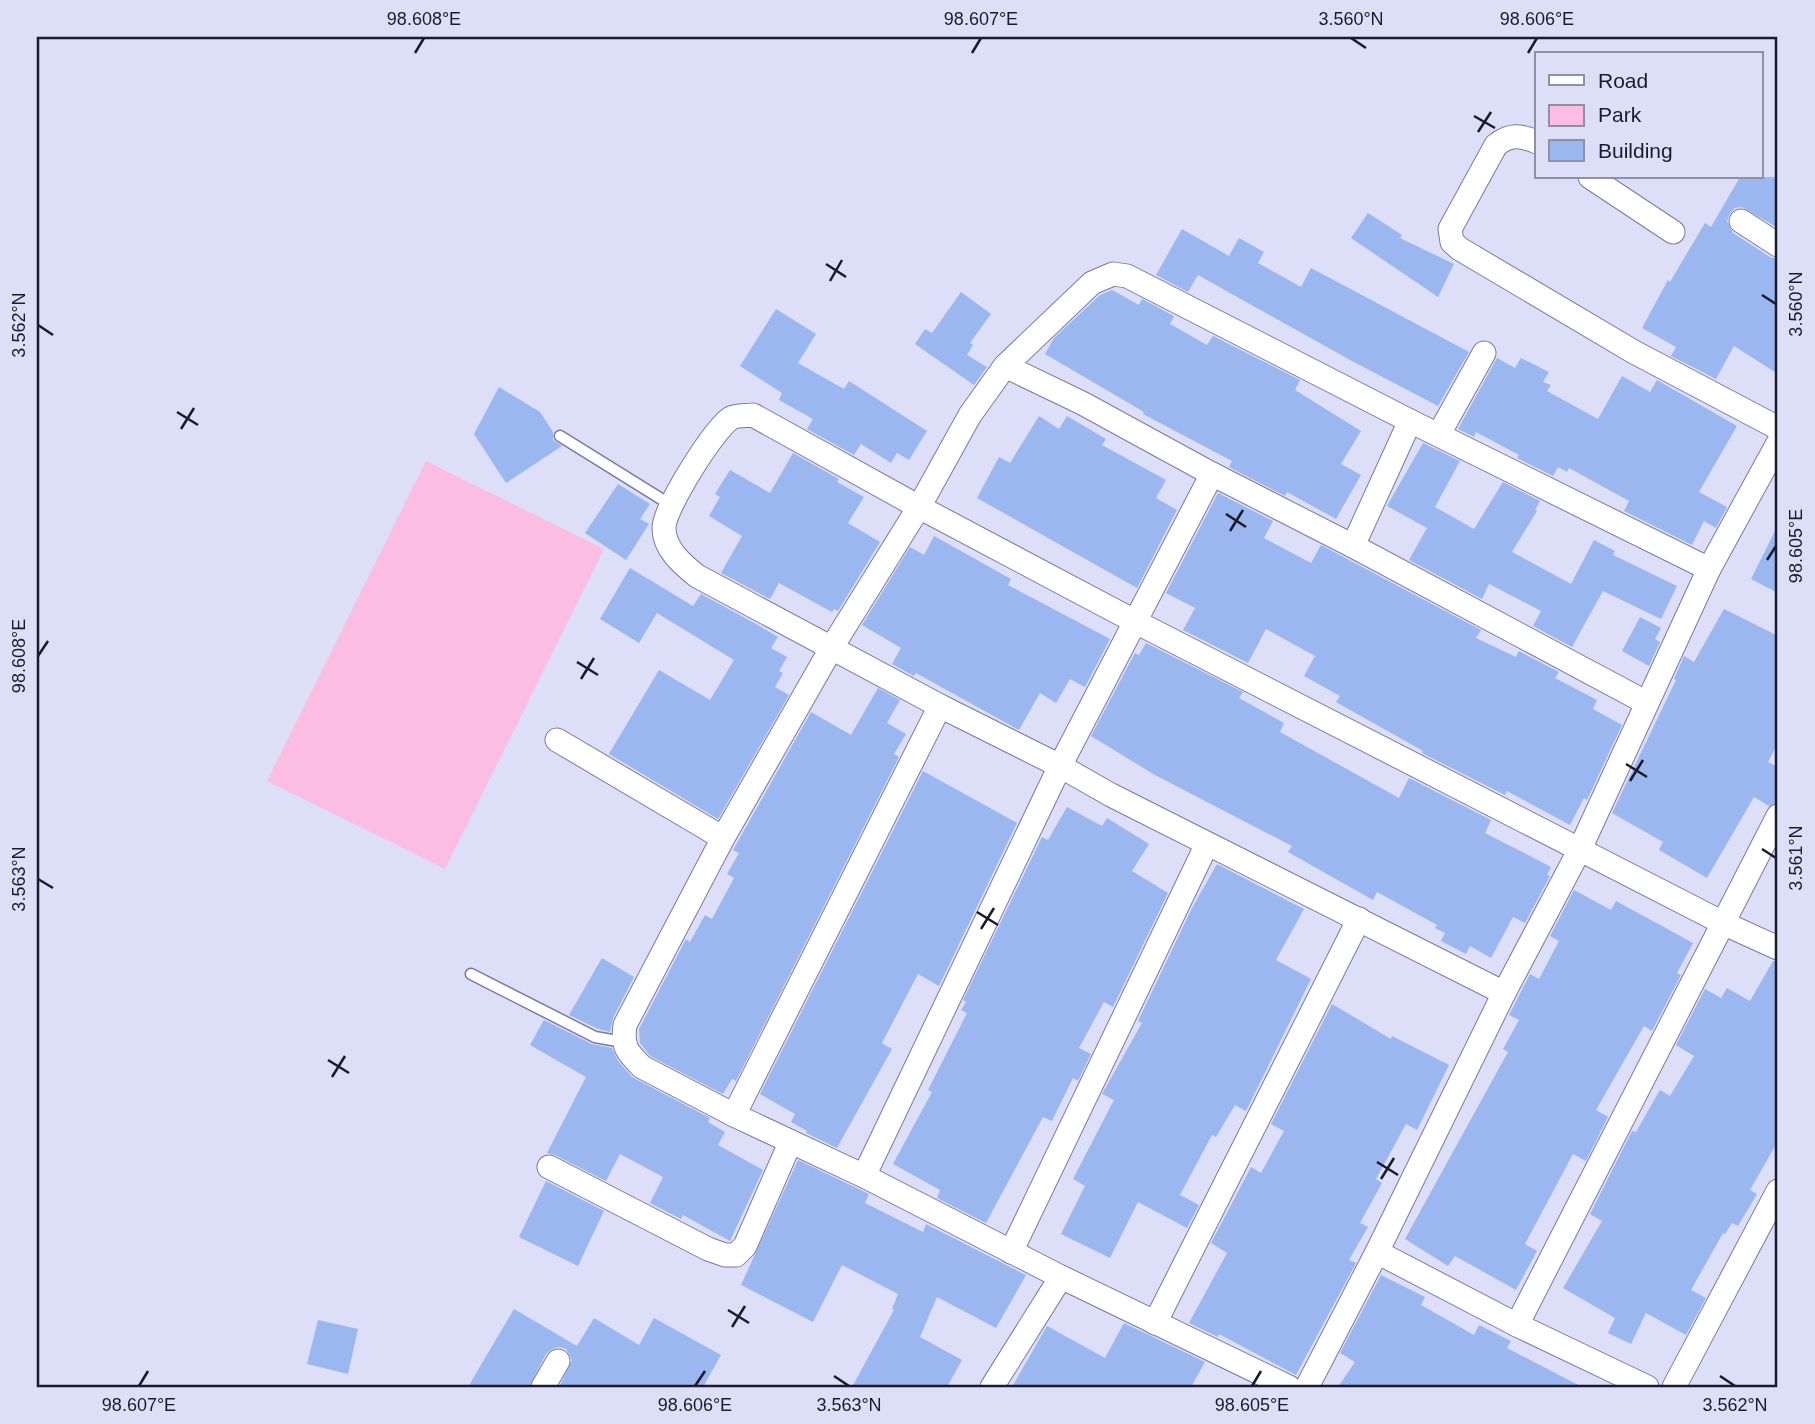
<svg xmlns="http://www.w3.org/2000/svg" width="1815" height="1424" font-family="Arial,sans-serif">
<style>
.green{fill:#fbbde1}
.building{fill:#9ab7f0}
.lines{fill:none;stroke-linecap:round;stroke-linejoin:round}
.service-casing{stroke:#7a7aa1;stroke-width:13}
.minor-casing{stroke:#7a7aa1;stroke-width:25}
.service{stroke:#fff;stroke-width:10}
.minor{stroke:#fff;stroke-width:23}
.ticks{fill:none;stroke:#1b1b2b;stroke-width:2.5}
.neatline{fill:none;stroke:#1b1b2b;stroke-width:2.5}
.ticks-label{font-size:18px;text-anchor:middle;fill:#1b1b2b}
</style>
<rect width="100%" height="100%" fill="#dddef8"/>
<!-- green -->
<polygon class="green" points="426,461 604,549 445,869 267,781"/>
<!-- building -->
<g class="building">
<polygon points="1740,177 1778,177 1778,228 1742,207 1735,208 1730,213 1727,221 1733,233 1770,257 1778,259 1778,374 1734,346 1716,379 1671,356 1676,347 1642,328 1668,280 1670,282 1705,223 1711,227"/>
<polygon points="1368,213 1402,235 1400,238 1454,264 1438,297 1351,238"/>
<polygon points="1182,229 1229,256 1239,238 1264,252 1258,263 1301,287 1311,268 1469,352 1438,406 1350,360 1198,275 1188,292 1156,275"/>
<polygon points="1112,290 1139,305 1142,299 1174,316 1170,324 1207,345 1213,336 1300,380 1295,390 1361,431 1341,464 1361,475 1336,519 1287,492 1285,496 1229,467 1232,461 1143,414 1144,412 1045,354 1054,338 1100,295"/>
<polygon points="961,292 991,314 970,343 973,345 967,355 987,367 974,385 915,344 925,329 932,333"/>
<polygon points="776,309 816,334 798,363 844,389 849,381 927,431 909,460 897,453 891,463 861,444 854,455 807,429 813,419 779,400 782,393 740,366"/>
<polygon points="1497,358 1515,368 1521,358 1549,372 1543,382 1551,385 1547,391 1598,419 1622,376 1650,392 1657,380 1737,426 1699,492 1727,507 1716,528 1704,521 1692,545 1624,511 1629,501 1569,468 1567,472 1558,467 1553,476 1517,458 1519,455 1476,432 1474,437 1458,429"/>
<polygon points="499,387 540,412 553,432 553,440 562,446 506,483 474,434"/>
<polygon points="1039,416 1059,429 1067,416 1106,439 1102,445 1166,480 1156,498 1177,510 1137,588 977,498 999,457 1010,463"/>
<polygon points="1423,443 1460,461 1435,507 1474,529 1503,482 1540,501 1535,510 1537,511 1512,552 1571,584 1594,540 1615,551 1613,555 1677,586 1661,619 1603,591 1572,647 1533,626 1541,611 1520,600 1489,584 1482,599 1409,560 1427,528 1387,506"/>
<polygon points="793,453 839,479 837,482 864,497 848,523 880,542 838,611 834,609 832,612 779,583 770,599 721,573 742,536 709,516 720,497 715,494 730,470 770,493"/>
<polygon points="618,484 650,504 640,519 649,524 626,560 585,533"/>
<polygon points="1218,493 1273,521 1264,538 1311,563 1321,545 1481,630 1476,638 1516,657 1519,651 1559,672 1555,678 1597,700 1593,709 1622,725 1587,800 1584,798 1570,825 1507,791 1505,795 1422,753 1423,751 1336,702 1340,696 1304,676 1315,656 1266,629 1248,663 1183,630 1195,608 1166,593"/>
<polygon points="1778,525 1778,593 1751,579"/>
<polygon points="934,536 1011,579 1008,585 1110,639 1085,687 1070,679 1056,703 1040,693 1019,730 916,673 914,676 892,664 901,648 862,625 910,547 924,555"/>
<polygon points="630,568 693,606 701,594 758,625 778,637 771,648 787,657 779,671 783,673 775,687 789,695 718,819 609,754 659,670 710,700 734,660 657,613 639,643 600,619"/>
<polygon points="1724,609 1778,636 1778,743 1768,762 1778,767 1778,802 1769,806 1754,797 1707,878 1659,850 1663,842 1612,813 1676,680 1674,679 1684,656 1694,662"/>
<polygon points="1640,617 1661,628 1655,639 1660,642 1649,666 1622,651"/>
<polygon points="1146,643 1243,692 1239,698 1284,723 1280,732 1399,798 1409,778 1491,820 1485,833 1551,867 1547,875 1550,876 1525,923 1513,917 1491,958 1470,946 1466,954 1441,941 1445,933 1435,928 1437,925 1377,892 1373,900 1288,852 1292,846 1155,775 1091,736 1135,653 1139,655"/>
<polygon points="878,688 900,700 887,723 906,734 894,754 899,757 736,1081 732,1079 723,1094 650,1056 640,1043 639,1029 686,939 690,942 705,915 712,919 734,878 727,874 739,853 733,850 811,712 851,735"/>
<polygon points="923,771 1017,823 939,986 918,974 882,1043 892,1049 837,1148 806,1133 807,1131 791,1122 795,1114 760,1094"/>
<polygon points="1067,807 1102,826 1107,818 1149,844 1132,871 1168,893 1113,1007 1104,1002 1079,1048 1091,1054 1078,1081 1073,1078 1052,1121 1043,1117 986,1223 937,1198 940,1190 893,1164 932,1092 928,1090 967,1013 961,1010 966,1002 963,1000 1042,837 1048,840"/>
<polygon points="1217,864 1304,909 1276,960 1311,979 1246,1111 1235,1105 1216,1137 1212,1135 1180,1195 1199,1205 1187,1228 1138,1202 1110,1258 1061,1234 1085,1186 1073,1179 1114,1100 1102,1094 1142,1023 1138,1021 1192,908"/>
<polygon points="1574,890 1611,910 1616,901 1693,943 1677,973 1681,975 1652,1031 1644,1026 1596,1110 1608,1117 1586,1161 1573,1154 1525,1244 1537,1251 1516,1290 1455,1256 1448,1266 1405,1239 1508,1052 1503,1049 1519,1020 1509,1015 1530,974 1539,979 1559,941 1550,936"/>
<polygon points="602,958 634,977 613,1018 610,1032 598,1029 569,1015"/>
<polygon points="1773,961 1778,962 1778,1141 1750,1190 1757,1194 1738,1226 1732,1223 1725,1234 1723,1233 1691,1290 1706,1298 1686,1335 1646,1313 1631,1344 1608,1333 1615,1318 1563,1288 1602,1221 1590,1214 1632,1131 1636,1132 1660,1090 1670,1096 1694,1056 1676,1045 1705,989 1721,998 1727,988 1750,1001"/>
<polygon points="1332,1004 1391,1039 1392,1036 1449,1065 1417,1130 1406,1124 1376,1179 1382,1183 1360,1223 1368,1227 1349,1260 1356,1263 1296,1375 1219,1334 1218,1337 1189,1323 1227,1253 1211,1243 1251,1167 1261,1173 1284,1131 1271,1124"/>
<polygon points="544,1020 592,1044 612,1048 618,1061 632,1077 710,1118 708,1122 725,1132 718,1145 763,1170 730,1241 683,1215 681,1219 650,1203 663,1177 620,1154 606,1181 555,1155 547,1153 586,1077 530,1045"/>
<polygon points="798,1160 869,1194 865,1203 923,1232 926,1224 1026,1275 996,1328 937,1297 920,1337 962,1360 947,1387 852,1387 894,1310 892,1309 898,1294 842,1265 813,1322 741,1285"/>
<polygon points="546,1181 604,1211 578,1266 519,1237"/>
<polygon points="1381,1275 1425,1297 1421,1305 1474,1335 1479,1325 1511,1341 1507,1348 1582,1387 1338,1387 1355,1362 1340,1353"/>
<polygon points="514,1309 577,1346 594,1318 639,1345 654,1318 721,1355 703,1387 559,1387 572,1360 566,1349 559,1347 552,1349 546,1354 529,1387 468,1387"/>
<polygon points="318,1320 358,1329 348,1374 307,1364"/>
<polygon points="1124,1323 1205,1362 1191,1387 1012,1387 1047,1326 1105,1358"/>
</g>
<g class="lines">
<!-- service casing -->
<g class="service-casing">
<g id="service">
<polyline points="560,436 671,505"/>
<polyline points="471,974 595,1037 623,1042"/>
</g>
</g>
<!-- minor casing -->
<g class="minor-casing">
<g id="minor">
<path d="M 1537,142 C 1520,135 1510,134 1496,145 L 1450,229 L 1452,242 L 1460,249 L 1634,352 L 1778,428"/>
<polyline points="1590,177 1673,232"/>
<polyline points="1741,221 1778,245"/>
<polyline points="1005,366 1092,283 1113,274 1127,276 1410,421 1709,569"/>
<polyline points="1439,434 1484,353"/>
<polyline points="1353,546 1410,421"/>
<path d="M 940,706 L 697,576 C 682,564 664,549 664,528 C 664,508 714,429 731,418 C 737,415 746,416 753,415 L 919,507 L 1136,622 L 1725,924 L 1778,948"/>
<polyline points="557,740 723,838"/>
<path d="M 734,1115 L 642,1067 C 627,1052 622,1047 625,1025 L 723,838 L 832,647 L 919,507 L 970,415 L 1005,366 L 1082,403 L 1212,474 L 1353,546 L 1647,703"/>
<polyline points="549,1167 708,1249 725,1255 736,1255 745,1246 790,1143"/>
<polyline points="864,1176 1060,766 1212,474"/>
<polyline points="1011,1252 1207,844"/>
<polyline points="1377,1252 1517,1325 1647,1387"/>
<polyline points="1155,1323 1359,919"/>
<polyline points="1517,1325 1778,816"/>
<polyline points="543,1387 558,1361"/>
<polyline points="992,1387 1061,1277"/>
<polyline points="1289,1387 1061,1277 864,1176 734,1115 940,706 1060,766 1111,795 1504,993 1580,849 1709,569 1778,443"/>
<polyline points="1307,1387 1377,1252 1504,993"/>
<polyline points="1674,1387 1778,1191"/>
</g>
</g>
<!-- service -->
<use href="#service" class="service"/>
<!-- minor -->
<use href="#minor" class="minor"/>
</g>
<!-- ticks -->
<path class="ticks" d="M 1351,38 L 1366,48M 415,53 L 424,38M 972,53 L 981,38M 1528,53 L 1537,38M 1474,116 L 1495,128M 1478,132 L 1491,112M 826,264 L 846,277M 830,281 L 842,260M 1762,295 L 1776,304M 38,325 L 53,335M 177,412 L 198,425M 181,429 L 194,408M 1226,514 L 1246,527M 1230,531 L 1243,510M 1767,560 L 1776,546M 38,656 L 48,641M 577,662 L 598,675M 581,679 L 594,658M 1626,764 L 1647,777M 1630,781 L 1643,760M 1762,849 L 1776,858M 38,879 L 53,888M 977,912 L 998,925M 981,929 L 994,908M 328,1060 L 349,1073M 332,1077 L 345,1056M 1377,1162 L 1398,1175M 1381,1179 L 1394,1158M 728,1310 L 749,1323M 732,1327 L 745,1306M 834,1376 L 849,1386M 1720,1376 L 1735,1386M 139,1386 L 148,1371M 695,1386 L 705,1371M 1252,1386 L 1261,1371"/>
<!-- border -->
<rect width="1815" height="1424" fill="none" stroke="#dddef8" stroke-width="77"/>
<!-- legend -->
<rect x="1535" y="52" width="228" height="126" fill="#dddef8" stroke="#8f90a6" stroke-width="2"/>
<rect x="1549" y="75" width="35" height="10" fill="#ffffff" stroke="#8f90a6" stroke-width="2"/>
<text x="1598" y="88" font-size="21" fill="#1b1b2b">Road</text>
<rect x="1549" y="105" width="35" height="21" fill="#fbbde1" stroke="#8f90a6" stroke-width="2"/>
<text x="1598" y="122" font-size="21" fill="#1b1b2b">Park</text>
<rect x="1549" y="140" width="35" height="21" fill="#9ab7f0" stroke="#8f90a6" stroke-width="2"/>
<text x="1598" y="158" font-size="21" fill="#1b1b2b">Building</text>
<rect x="38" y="38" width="1738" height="1348" class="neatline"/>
<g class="ticks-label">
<text x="424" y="25">98.608°E</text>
<text x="981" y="25">98.607°E</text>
<text x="1351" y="25">3.560°N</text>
<text x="1537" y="25">98.606°E</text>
<text transform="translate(1796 304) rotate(-90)" y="6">3.560°N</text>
<text transform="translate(19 325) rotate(-90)" y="6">3.562°N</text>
<text transform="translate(1796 546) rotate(-90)" y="6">98.605°E</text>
<text transform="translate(19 656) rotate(-90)" y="6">98.608°E</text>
<text transform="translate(1796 858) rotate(-90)" y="6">3.561°N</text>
<text transform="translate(19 879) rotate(-90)" y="6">3.563°N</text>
<text x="139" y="1411">98.607°E</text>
<text x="695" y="1411">98.606°E</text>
<text x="849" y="1411">3.563°N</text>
<text x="1252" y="1411">98.605°E</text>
<text x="1735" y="1411">3.562°N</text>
</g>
</svg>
